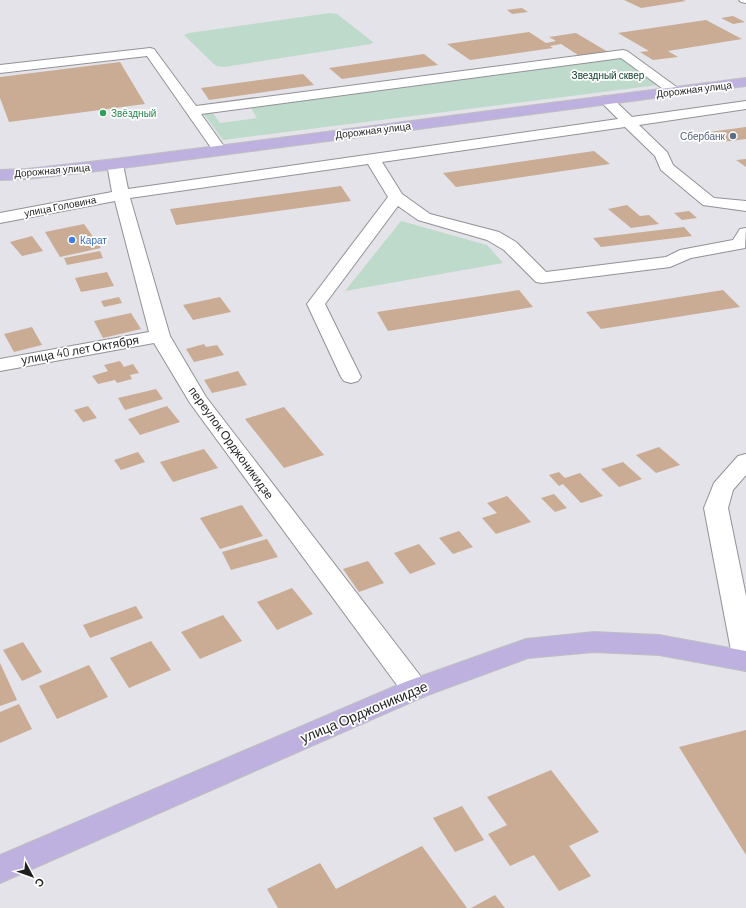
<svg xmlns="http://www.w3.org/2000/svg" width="746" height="908" font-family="Barlow,sans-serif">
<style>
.green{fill:#bedacb}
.building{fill:#caac95}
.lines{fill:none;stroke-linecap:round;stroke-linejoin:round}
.minor-casing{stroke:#929197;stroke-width:2}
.major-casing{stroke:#c0c0c1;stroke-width:2}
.minor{fill:#fff;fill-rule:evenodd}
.major{fill:#beb0df;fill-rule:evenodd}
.leisure-dot{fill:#2e9e5b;stroke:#fff;stroke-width:1.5}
.service-dot{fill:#5c6f8a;stroke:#fff;stroke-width:1.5}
.shop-dot{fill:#3f7fe0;stroke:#fff;stroke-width:1.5}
.labels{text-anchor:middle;stroke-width:3.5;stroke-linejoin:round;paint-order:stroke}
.far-park-label{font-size:10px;fill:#083926;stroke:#fff}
.far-street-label{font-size:10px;fill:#1f1f21;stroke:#fff}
.far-leisure-label{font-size:10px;fill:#27864d;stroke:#fff;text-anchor:start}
.far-service-label{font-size:10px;fill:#4e5e75;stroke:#fff;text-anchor:end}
.far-shop-label{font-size:10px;fill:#366cbe;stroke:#fff;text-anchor:start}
.street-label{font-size:12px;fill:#1f1f21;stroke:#fff}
.near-street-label{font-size:14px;fill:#1f1f21;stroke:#fff}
</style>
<rect width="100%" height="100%" fill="#e3e3e9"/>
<!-- green -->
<g class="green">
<polygon points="330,13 337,14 373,42 371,44 224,67 216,66 184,35 189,33"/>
<polygon points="619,57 658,85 223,140 203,113 212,112 220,123 257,118 249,105"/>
<polygon points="401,221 487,245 503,263 345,291"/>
</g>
<!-- building -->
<g class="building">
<polygon points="624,0 683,0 686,1 641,8"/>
<polygon points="522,8 528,12 512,14 507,10"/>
<polygon points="733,16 745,22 733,24 721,18"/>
<polygon points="706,20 742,39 668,51 678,57 653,60 640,52 649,51 618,33"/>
<polygon points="529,32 546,43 556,41 549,37 576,33 608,52 581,57 561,44 550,46 553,48 470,60 447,44"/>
<polygon points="424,54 438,65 342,79 329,68"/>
<polygon points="120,62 145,104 9,122 0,98 0,77"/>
<polygon points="303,74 314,85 209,100 201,88"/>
<polygon points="746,127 746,139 722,142 709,132"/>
<polygon points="594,151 610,164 456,187 443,173"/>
<polygon points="746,159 746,167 736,160"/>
<polygon points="341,186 351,201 176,225 170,209"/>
<polygon points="627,205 640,216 649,215 659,224 631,228 608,209"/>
<polygon points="689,211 697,218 682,220 674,213"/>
<polygon points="84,224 101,248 60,257 45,232"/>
<polygon points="684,227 692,236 601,247 593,238"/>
<polygon points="32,236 43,251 22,256 10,242"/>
<polygon points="100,251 103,258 67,265 64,258"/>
<polygon points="107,272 114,286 81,292 75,278"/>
<polygon points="519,290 533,307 388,331 377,312"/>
<polygon points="723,290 740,307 601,329 586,312"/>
<polygon points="119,297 122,303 104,307 101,301"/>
<polygon points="220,297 231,312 193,320 183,305"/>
<polygon points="131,313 141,329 103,338 94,321"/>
<polygon points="32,327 42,345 14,352 4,334"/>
<polygon points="204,344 206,347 217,345 224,355 194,362 186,349"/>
<polygon points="120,361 124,367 133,364 139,373 130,375 132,379 117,383 115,380 98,384 92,376 108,371 104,365"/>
<polygon points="238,371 247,385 212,393 204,380"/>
<polygon points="156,389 163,399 125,410 118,398"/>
<polygon points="88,406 97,418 83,422 74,410"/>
<polygon points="167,406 180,422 140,435 128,419"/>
<polygon points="284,407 324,455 284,468 245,419"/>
<polygon points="659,447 680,465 656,473 636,455"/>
<polygon points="204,449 218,468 173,482 160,462"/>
<polygon points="138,452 145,462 121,470 114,460"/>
<polygon points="623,462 642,479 619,487 601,469"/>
<polygon points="559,472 565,478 580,473 603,496 581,503 563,484 559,486 549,475"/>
<polygon points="554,494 567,508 555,512 541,498"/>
<polygon points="507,496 531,522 496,534 482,518 497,513 487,503"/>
<polygon points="242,505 263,536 220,549 200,518"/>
<polygon points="459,531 473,547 453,554 439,538"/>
<polygon points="267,539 278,557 231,570 222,552"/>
<polygon points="419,544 436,564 410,574 394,553"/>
<polygon points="368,561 384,583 359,592 343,569"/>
<polygon points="292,588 313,614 277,630 257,602"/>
<polygon points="136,606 143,618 90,638 83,625"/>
<polygon points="223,615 242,641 200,659 181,632"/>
<polygon points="151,641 171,670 129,688 110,658"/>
<polygon points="23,642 42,672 22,681 3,650"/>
<polygon points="0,663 17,700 0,706"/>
<polygon points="89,665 108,697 57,719 39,686"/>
<polygon points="19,704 32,729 0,743 0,712"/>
<polygon points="746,730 746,855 679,747"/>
<polygon points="551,770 599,832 569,846 591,876 559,891 534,855 510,866 488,834 507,825 487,797"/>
<polygon points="462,806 484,840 455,852 433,818"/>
<polygon points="422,846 467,908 278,908 267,889 320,863 336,889"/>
<polygon points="495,895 505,908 471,908"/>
</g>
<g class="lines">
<!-- minor casing -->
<g class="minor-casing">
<g id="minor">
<polygon points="739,0 746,0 746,3 741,2"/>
<polygon points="150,48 154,49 196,106 623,50 627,51 682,91 680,94 670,94 621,58 201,114 226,149 224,152 214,152 147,56 0,73 0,65"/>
<polygon points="606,96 611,97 632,117 746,101 746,109 639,125 667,152 673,165 714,198 746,201 746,211 703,205 661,170 655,156 625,127 382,162 402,194 430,214 499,232 516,242 546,272 666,257 680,250 733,240 740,229 746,228 745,248 691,258 670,267 542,283 536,282 504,250 487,240 418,220 398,206 325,304 361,377 358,381 351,383 344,381 341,377 307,304 388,197 368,164 130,198 170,336 206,397 425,682 429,689 425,696 415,699 405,696 190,403 154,343 0,371 0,359 149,332 115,201 0,223 0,213 112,192 107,164 110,161 120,161 123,164 128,189 618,119 599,100 601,97"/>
<polygon points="746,454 746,475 733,490 728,508 746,596 746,671 737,668 733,661 704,508 714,483 738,456"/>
</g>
</g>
<!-- major casing -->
<g class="major-casing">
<g id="major">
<polygon points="746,78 746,86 115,169 27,179 0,180 0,170 27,169 115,159"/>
<polygon points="594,632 659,635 746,651 746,671 659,655 594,652 528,658 425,696 0,883 0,855 405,682 526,639"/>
</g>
</g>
<!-- minor -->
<use href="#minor" class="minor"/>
<!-- major -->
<use href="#major" class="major"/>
</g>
<!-- markers -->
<circle class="leisure-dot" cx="103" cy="113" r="4"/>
<circle class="service-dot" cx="733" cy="136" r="4"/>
<circle class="shop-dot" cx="72" cy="240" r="4"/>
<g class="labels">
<!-- far-park labels -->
<g class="far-park-label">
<text x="608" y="79">Звездный сквер</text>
</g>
<!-- far-street labels -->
<g class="far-street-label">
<text transform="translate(694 89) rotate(-7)" y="4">Дорожная улица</text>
<text transform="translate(373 130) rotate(-7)" y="4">Дорожная улица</text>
<text transform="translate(52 170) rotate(-5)" y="4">Дорожная улица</text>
<text transform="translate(60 206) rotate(-11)" y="4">улица Головина</text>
</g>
<!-- far-leisure labels -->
<g class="far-leisure-label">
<text x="111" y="117">Звёздный</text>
</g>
<!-- far-service labels -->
<g class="far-service-label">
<text x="725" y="140">Сбербанк</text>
</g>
<!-- far-shop labels -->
<g class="far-shop-label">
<text x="80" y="244">Карат</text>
</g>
<!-- street labels -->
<g class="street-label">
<text transform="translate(80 350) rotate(-10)" y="4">улица 40 лет Октября</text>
<text transform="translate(231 443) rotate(54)" y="4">переулок Орджоникидзе</text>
</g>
<!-- near-street labels -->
<g class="near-street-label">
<text transform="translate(364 712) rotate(-23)" y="5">улица Орджоникидзе</text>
</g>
</g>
<!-- north arrow -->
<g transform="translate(32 876) rotate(131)" stroke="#ffffff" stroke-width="3" paint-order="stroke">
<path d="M0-3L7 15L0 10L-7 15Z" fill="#1f1f21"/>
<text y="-6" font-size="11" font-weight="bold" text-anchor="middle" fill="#1f1f21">С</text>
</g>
</svg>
